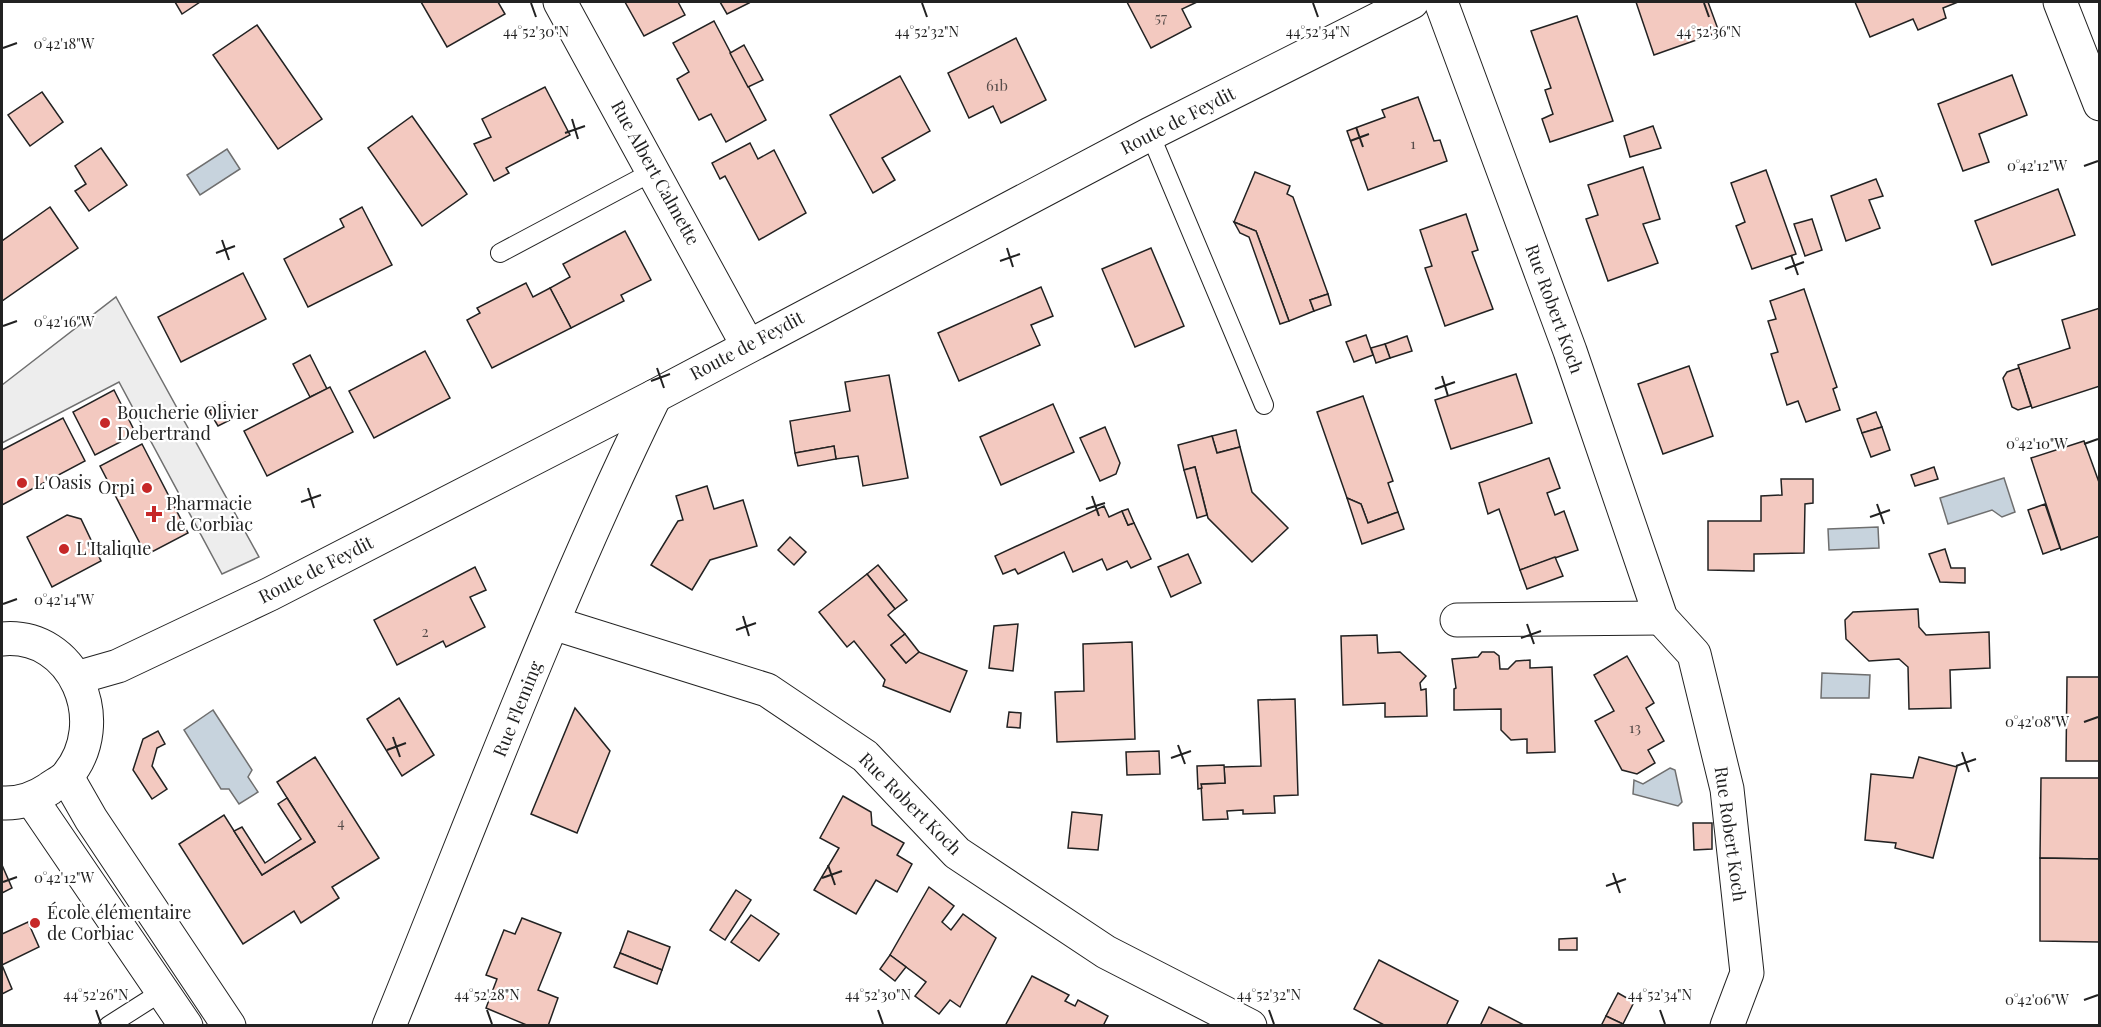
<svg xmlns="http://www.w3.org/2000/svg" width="2101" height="1027" font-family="'Playfair Display',serif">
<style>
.parking{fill:#ededed;stroke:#6f6f6f;stroke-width:1.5}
.water{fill:#c7d3dd;stroke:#6f6f6f;stroke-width:1.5}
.building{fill:#f3c9c0;stroke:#222;stroke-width:1.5}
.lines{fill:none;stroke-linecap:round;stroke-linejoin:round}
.lane-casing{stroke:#222;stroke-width:20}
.street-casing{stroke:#222;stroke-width:35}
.secondary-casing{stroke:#222;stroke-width:35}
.lane{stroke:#fff;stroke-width:18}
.street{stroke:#fff;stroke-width:33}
.secondary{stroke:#fff;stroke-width:33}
.ticks{fill:none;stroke:#222;stroke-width:2}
.poi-dot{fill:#c62828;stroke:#fff;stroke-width:2}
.labels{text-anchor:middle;stroke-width:4.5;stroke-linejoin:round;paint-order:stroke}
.number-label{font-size:15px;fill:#564c4a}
.street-label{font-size:18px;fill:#222;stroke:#fff}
.poi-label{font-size:18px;fill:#222;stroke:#fff;text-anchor:start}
.ticks-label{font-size:15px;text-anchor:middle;fill:#222;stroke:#fff;stroke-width:4.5;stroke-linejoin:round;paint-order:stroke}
</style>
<rect width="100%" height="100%" fill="#fff"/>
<!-- parking -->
<polygon class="parking" points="116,297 259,557 222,574 119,382 2,443 2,385"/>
<!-- water -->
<g class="water">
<polygon points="227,149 240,169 200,195 187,175"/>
<polygon points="2004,478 2015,512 2002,517 1992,510 1948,524 1940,498"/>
<polygon points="1878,527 1879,548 1829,550 1828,529"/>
<polygon points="1822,673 1870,675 1869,698 1821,698"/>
<polygon points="213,710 252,770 248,777 258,792 239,804 229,789 221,789 184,730"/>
<polygon points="1670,768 1675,770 1682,802 1678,806 1633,794 1634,780 1643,784"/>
</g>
<!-- building -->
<g class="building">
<polygon points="175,2 200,2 182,14"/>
<polygon points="421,2 498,2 505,14 447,47"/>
<polygon points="625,2 678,2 685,15 644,36"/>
<polygon points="720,2 748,2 749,3 727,14"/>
<polygon points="1127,2 1197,2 1182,9 1191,27 1151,48"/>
<polygon points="1636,2 1708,2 1719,32 1654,55"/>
<polygon points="1855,2 1958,2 1943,8 1946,18 1918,30 1913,19 1870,37"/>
<polygon points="1577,16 1613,121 1550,142 1542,119 1553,114 1545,90 1551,88 1531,31"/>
<polygon points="714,21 766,120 726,142 711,114 699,120 677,79 689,72 673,43"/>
<polygon points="257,25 322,119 278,149 213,55"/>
<polygon points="1016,38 1046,100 1001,123 993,106 969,118 948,73"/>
<polygon points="744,45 763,80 748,87 730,53"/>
<polygon points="2012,75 2027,115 1979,134 1989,162 1963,171 1938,104"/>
<polygon points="900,76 930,131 882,158 895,180 873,193 830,115"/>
<polygon points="545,87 570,135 506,168 509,173 494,181 474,144 491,137 482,119"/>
<polygon points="42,92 63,122 30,146 8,115"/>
<polygon points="1418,97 1434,141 1440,140 1447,161 1368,190 1347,131 1385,117 1382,110"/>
<polygon points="412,116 467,194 422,226 368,148"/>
<polygon points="1653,126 1661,148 1630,157 1624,136"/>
<polygon points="750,143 758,159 774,150 806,213 759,240 725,176 720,179 712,163"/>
<polygon points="101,148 127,185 89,211 75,191 86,184 75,166"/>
<polygon points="1643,167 1660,219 1643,224 1658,263 1608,281 1586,219 1598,215 1588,185"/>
<polygon points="1766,170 1796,254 1752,269 1736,226 1745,222 1731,183"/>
<polygon points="1255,172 1290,186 1287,194 1293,197 1328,294 1310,300 1314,311 1289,321 1256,231 1234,222"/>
<polygon points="1876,179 1883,196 1869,200 1880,228 1846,241 1831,196"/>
<polygon points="2058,189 2075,235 1992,265 1975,221"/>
<polygon points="50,207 78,248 2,301 2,241"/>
<polygon points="362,207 392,265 308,307 284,259 344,227 340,219"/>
<polygon points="1466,214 1478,250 1472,252 1493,309 1445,326 1425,268 1432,266 1420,230"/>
<polygon points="1812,219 1822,250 1805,256 1794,224"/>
<polygon points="1234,222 1256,231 1289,321 1280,324 1249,237 1240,233"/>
<polygon points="625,231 651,280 621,295 624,301 571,328 550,288 570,277 563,264"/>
<polygon points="1151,248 1184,326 1135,347 1102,269"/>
<polygon points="243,273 266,319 181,362 158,317"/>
<polygon points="526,283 533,297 550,288 571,328 492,368 467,320 480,313 477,308"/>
<polygon points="1041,287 1053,316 1031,325 1040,345 959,381 938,333"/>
<polygon points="1804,289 1837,387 1833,389 1840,410 1806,422 1798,401 1787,405 1771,354 1778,352 1768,321 1776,319 1770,301"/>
<polygon points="1328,294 1331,305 1314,311 1310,300"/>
<polygon points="2100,308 2100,386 2032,408 2018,365 2070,348 2062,320"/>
<polygon points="1366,335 1373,355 1354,362 1346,342"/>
<polygon points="1407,336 1412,351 1390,358 1385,344"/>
<polygon points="1385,344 1390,358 1376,363 1371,348"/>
<polygon points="425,351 450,398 374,438 349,391"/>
<polygon points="310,355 327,389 310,397 293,364"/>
<polygon points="1689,366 1713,436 1663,454 1638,384"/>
<polygon points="2019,368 2031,406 2018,410 2012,407 2003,378 2007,372"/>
<polygon points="1516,374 1532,423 1451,449 1435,400"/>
<polygon points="889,375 908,478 863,486 858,456 836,459 834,446 795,453 790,421 850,411 845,382"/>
<polygon points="330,387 353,432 267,476 244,431"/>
<polygon points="114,390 136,434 95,455 73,412"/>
<polygon points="1363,396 1393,481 1388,483 1398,512 1368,523 1361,504 1347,498 1317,412"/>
<polygon points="225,402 234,418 218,426 209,411"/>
<polygon points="1053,404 1074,452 1001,485 980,437"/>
<polygon points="1876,412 1882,427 1862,433 1857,419"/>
<polygon points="63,418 85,461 2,505 2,450"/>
<polygon points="1105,427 1120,463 1116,474 1100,481 1080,438"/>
<polygon points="1882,427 1890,450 1871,457 1862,433"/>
<polygon points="1236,430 1240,447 1217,453 1212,436"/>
<polygon points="1212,436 1217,453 1240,447 1252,492 1288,528 1252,562 1208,518 1195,467 1184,470 1178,445"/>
<polygon points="2084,441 2100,485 2100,536 2061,550 2031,458"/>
<polygon points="142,444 188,533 146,555 100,466"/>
<polygon points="834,446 836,459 798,466 795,453"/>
<polygon points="1549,458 1560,488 1547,493 1555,515 1564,511 1578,550 1520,570 1499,509 1488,514 1479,483"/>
<polygon points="1195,467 1207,515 1197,518 1184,470"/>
<polygon points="1934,467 1938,479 1915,486 1911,475"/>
<polygon points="1781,479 1813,479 1813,503 1805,504 1804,553 1754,554 1754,571 1708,570 1708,521 1761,521 1761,496 1782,495"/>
<polygon points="707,486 714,509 743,500 757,546 710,560 692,590 651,565 678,521 683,520 676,496"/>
<polygon points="1347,498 1361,504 1368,523 1398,512 1404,529 1362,544"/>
<polygon points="2045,504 2060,548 2043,554 2028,510"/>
<polygon points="1104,506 1109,517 1122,511 1128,525 1134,523 1151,559 1131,568 1127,561 1107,570 1102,559 1073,572 1064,552 1018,574 1015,569 1003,574 995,556"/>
<polygon points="1128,509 1134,523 1128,525 1122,511"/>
<polygon points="67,515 81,519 101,561 52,587 27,537"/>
<polygon points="790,537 806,552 794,565 778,550"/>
<polygon points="1945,549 1951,568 1965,568 1965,583 1940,582 1929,554"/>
<polygon points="1188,554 1201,583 1171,597 1158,567"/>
<polygon points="1555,557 1563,576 1527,589 1520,570"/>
<polygon points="878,565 907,600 895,609 867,574"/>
<polygon points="475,567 486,590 470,597 485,627 446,647 443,641 397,665 374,620"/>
<polygon points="867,574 895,609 888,615 905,634 891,645 906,663 919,652 967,671 950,712 883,686 885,680 854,641 847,647 819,612"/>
<polygon points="1918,609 1919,627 1926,635 1989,632 1990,668 1950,670 1951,708 1909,709 1908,667 1899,659 1869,661 1846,639 1845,620 1853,612"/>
<polygon points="1018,624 1013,671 989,668 994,626"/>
<polygon points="905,634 919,652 906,663 891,645"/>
<polygon points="1377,635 1378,653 1400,652 1426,676 1420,683 1421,690 1426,689 1427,716 1385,717 1385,703 1343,705 1341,636"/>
<polygon points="1132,642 1135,739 1057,742 1055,692 1084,691 1083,644"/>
<polygon points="1482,652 1494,652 1499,656 1500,669 1508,669 1516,661 1530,660 1530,668 1552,667 1555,752 1527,753 1527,739 1511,740 1501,730 1501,709 1454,710 1454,689 1456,688 1452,659 1478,657"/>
<polygon points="1627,656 1654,703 1646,708 1664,741 1648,750 1655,763 1637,774 1622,770 1595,721 1614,711 1594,675"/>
<polygon points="2067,677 2100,677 2100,761 2066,761"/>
<polygon points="399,698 434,755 402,776 367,719"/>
<polygon points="1295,699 1298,795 1274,796 1275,813 1243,814 1243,810 1227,811 1228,819 1203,820 1201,784 1225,783 1224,767 1261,766 1258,700"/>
<polygon points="575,708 610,751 577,833 531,814"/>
<polygon points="1009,712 1021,713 1020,728 1007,727"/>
<polygon points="158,731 165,744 157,748 152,766 167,789 152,799 133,770 143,739"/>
<polygon points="1159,751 1160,774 1127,775 1126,752"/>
<polygon points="315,757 379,858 332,887 339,898 301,923 294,911 243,944 179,844 224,815 262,875 315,842 277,782"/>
<polygon points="1919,757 1957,767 1933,858 1895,848 1896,843 1865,840 1871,774 1913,778"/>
<polygon points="1224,765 1225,783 1201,784 1202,788 1198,789 1197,766"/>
<polygon points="2041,778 2099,778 2099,859 2040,858"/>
<polygon points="843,796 871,812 872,825 904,843 897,855 912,864 897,892 876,880 856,914 814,890 839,848 820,838"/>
<polygon points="287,798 315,842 262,875 234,831 242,827 265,863 301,839 278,804"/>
<polygon points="1072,812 1102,815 1098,850 1068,848"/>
<polygon points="1693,823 1712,823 1712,849 1694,850"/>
<polygon points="2040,858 2099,859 2099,942 2040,941"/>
<polygon points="2,865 12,888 2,893"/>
<polygon points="929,887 954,906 942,922 951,930 963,914 996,938 960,1007 950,1000 939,1014 915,996 926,982 890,955"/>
<polygon points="736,890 751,900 725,940 710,930"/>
<polygon points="751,915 779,934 759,961 731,942"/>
<polygon points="522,918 561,933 538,990 558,998 548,1026 529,1026 486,1008 497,979 486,975 504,930 515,934"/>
<polygon points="28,922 39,947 2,965 2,934"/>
<polygon points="628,931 670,947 662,970 620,953"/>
<polygon points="1577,938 1577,950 1559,950 1559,939"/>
<polygon points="620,953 662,970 657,984 614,967"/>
<polygon points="890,955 906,967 895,981 880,969"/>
<polygon points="1379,960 1458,1001 1446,1026 1386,1026 1354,1009"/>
<polygon points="2,965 12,989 2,994"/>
<polygon points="1032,976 1069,995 1065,1001 1075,1006 1078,1000 1108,1016 1103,1026 1005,1026"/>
<polygon points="1618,993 1634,1002 1623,1024 1606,1016"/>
<polygon points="1489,1007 1526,1026 1480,1026"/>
<polygon points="1606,1016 1623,1024 1622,1026 1601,1026"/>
</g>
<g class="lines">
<!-- lane casing -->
<g class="lane-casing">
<g id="lane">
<polyline points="1150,134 1264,405"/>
<polyline points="500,253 654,171"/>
<polyline points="108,1026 163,991"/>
</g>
</g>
<!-- street casing -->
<g class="street-casing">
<g id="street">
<polyline points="560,2 748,346"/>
<polyline points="1441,2 1570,351 1661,618 1694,654 1727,789 1747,973 1727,1026"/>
<polyline points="2060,2 2100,104"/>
<polyline points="1457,620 1661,618"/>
<polyline points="553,623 767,690 865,756 957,853 1106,952 1250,1026"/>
<path d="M 389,1026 C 475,815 555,600 655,396"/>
</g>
</g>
<!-- secondary casing -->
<g class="secondary-casing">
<g id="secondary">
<path d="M 2,639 C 75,632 112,723 67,776 C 63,781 54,785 49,789 C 34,799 20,804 2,803"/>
<polyline points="76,678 118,666 270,594 655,396 1150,134 1412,2"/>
<polyline points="67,777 91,819 229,1026"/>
<polyline points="32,800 186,1026"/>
</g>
</g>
<!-- lane -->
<use href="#lane" class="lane"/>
<!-- street -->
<use href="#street" class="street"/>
<!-- secondary -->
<use href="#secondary" class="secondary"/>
</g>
<!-- ticks -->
<path class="ticks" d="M 531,3 L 536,17M 922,3 L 927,17M 1313,3 L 1318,17M 1704,3 L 1709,17M 3,48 L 17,43M 572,119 L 578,139M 1356,127 L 1363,147M 565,133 L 585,126M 1350,141 L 1369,134M 2084,166 L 2098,161M 222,240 L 229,260M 1007,248 L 1013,267M 216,253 L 235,246M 1791,255 L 1798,275M 1000,261 L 1020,254M 1785,269 L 1804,262M 3,326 L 17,321M 657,368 L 664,388M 1442,376 L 1448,396M 651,381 L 670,374M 1435,389 L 1455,382M 2084,444 L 2098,439M 308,488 L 314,508M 1092,496 L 1099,516M 301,502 L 321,495M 1877,504 L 1884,524M 1086,509 L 1105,503M 1870,517 L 1890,510M 3,604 L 17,599M 743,616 L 749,636M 1527,624 L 1534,644M 736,630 L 756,623M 1521,638 L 1541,631M 2084,722 L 2098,717M 393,737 L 400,757M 1178,745 L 1185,764M 387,750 L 406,743M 1962,752 L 1969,772M 1171,758 L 1191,751M 1956,766 L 1976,759M 828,865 L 835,885M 1613,873 L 1620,893M 822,878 L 842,871M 3,882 L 17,877M 1606,886 L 1626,879M 2084,1000 L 2098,995M 96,1010 L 101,1024M 487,1010 L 492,1024M 878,1010 L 883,1024M 1269,1010 L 1274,1024M 1660,1010 L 1665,1024"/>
<!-- markers -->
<g class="poi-dot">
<circle cx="105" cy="423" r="6"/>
<circle cx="22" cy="483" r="6"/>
<circle cx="147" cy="488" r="6"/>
<path d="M151 505h6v6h6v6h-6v6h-6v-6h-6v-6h6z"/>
<circle cx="64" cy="549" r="6"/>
<circle cx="35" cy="923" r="6"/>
</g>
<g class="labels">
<!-- number labels -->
<g class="number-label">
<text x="1161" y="23">57</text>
<text x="997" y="91">61b</text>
<text x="1413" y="149">1</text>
<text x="425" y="637">2</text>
<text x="1635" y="733">13</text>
<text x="341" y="828">4</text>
</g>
<!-- street labels -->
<g class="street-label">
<text transform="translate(1178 121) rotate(-27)" y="6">Route de Feydit</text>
<text transform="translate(655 173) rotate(61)" y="6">Rue Albert Calmette</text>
<text transform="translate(1554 309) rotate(70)" y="6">Rue Robert Koch</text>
<text transform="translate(747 346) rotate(-28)" y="6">Route de Feydit</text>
<text transform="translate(316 570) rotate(-27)" y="6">Route de Feydit</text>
<text transform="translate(518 709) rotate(-68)" y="6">Rue Fleming</text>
<text transform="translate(910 804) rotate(45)" y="6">Rue Robert Koch</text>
<text transform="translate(1730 834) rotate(82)" y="6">Rue Robert Koch</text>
</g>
<!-- poi labels -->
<g class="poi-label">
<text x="117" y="419">Boucherie Olivier<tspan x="117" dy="21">Debertrand</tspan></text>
<text x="34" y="489">L'Oasis</text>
<text x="135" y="494" text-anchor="end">Orpi</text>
<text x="166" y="510">Pharmacie<tspan x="166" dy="21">de Corbiac</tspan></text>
<text x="76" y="555">L'Italique</text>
<text x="47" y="919">École élémentaire<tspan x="47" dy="21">de Corbiac</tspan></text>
</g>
</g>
<g class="ticks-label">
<text x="536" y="37">44°52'30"N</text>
<text x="927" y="37">44°52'32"N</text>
<text x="1318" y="37">44°52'34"N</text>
<text x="1709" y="37">44°52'36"N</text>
<text x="64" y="49">0°42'18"W</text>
<text x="2037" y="171">0°42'12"W</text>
<text x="64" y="327">0°42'16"W</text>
<text x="2037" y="449">0°42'10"W</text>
<text x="64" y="605">0°42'14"W</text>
<text x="2037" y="727">0°42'08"W</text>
<text x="64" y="883">0°42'12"W</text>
<text x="96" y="1000">44°52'26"N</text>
<text x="487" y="1000">44°52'28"N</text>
<text x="878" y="1000">44°52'30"N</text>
<text x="1269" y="1000">44°52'32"N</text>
<text x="1660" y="1000">44°52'34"N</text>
<text x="2037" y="1005">0°42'06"W</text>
</g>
<!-- border -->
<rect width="2101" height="1027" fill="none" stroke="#222222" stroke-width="6"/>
</svg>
